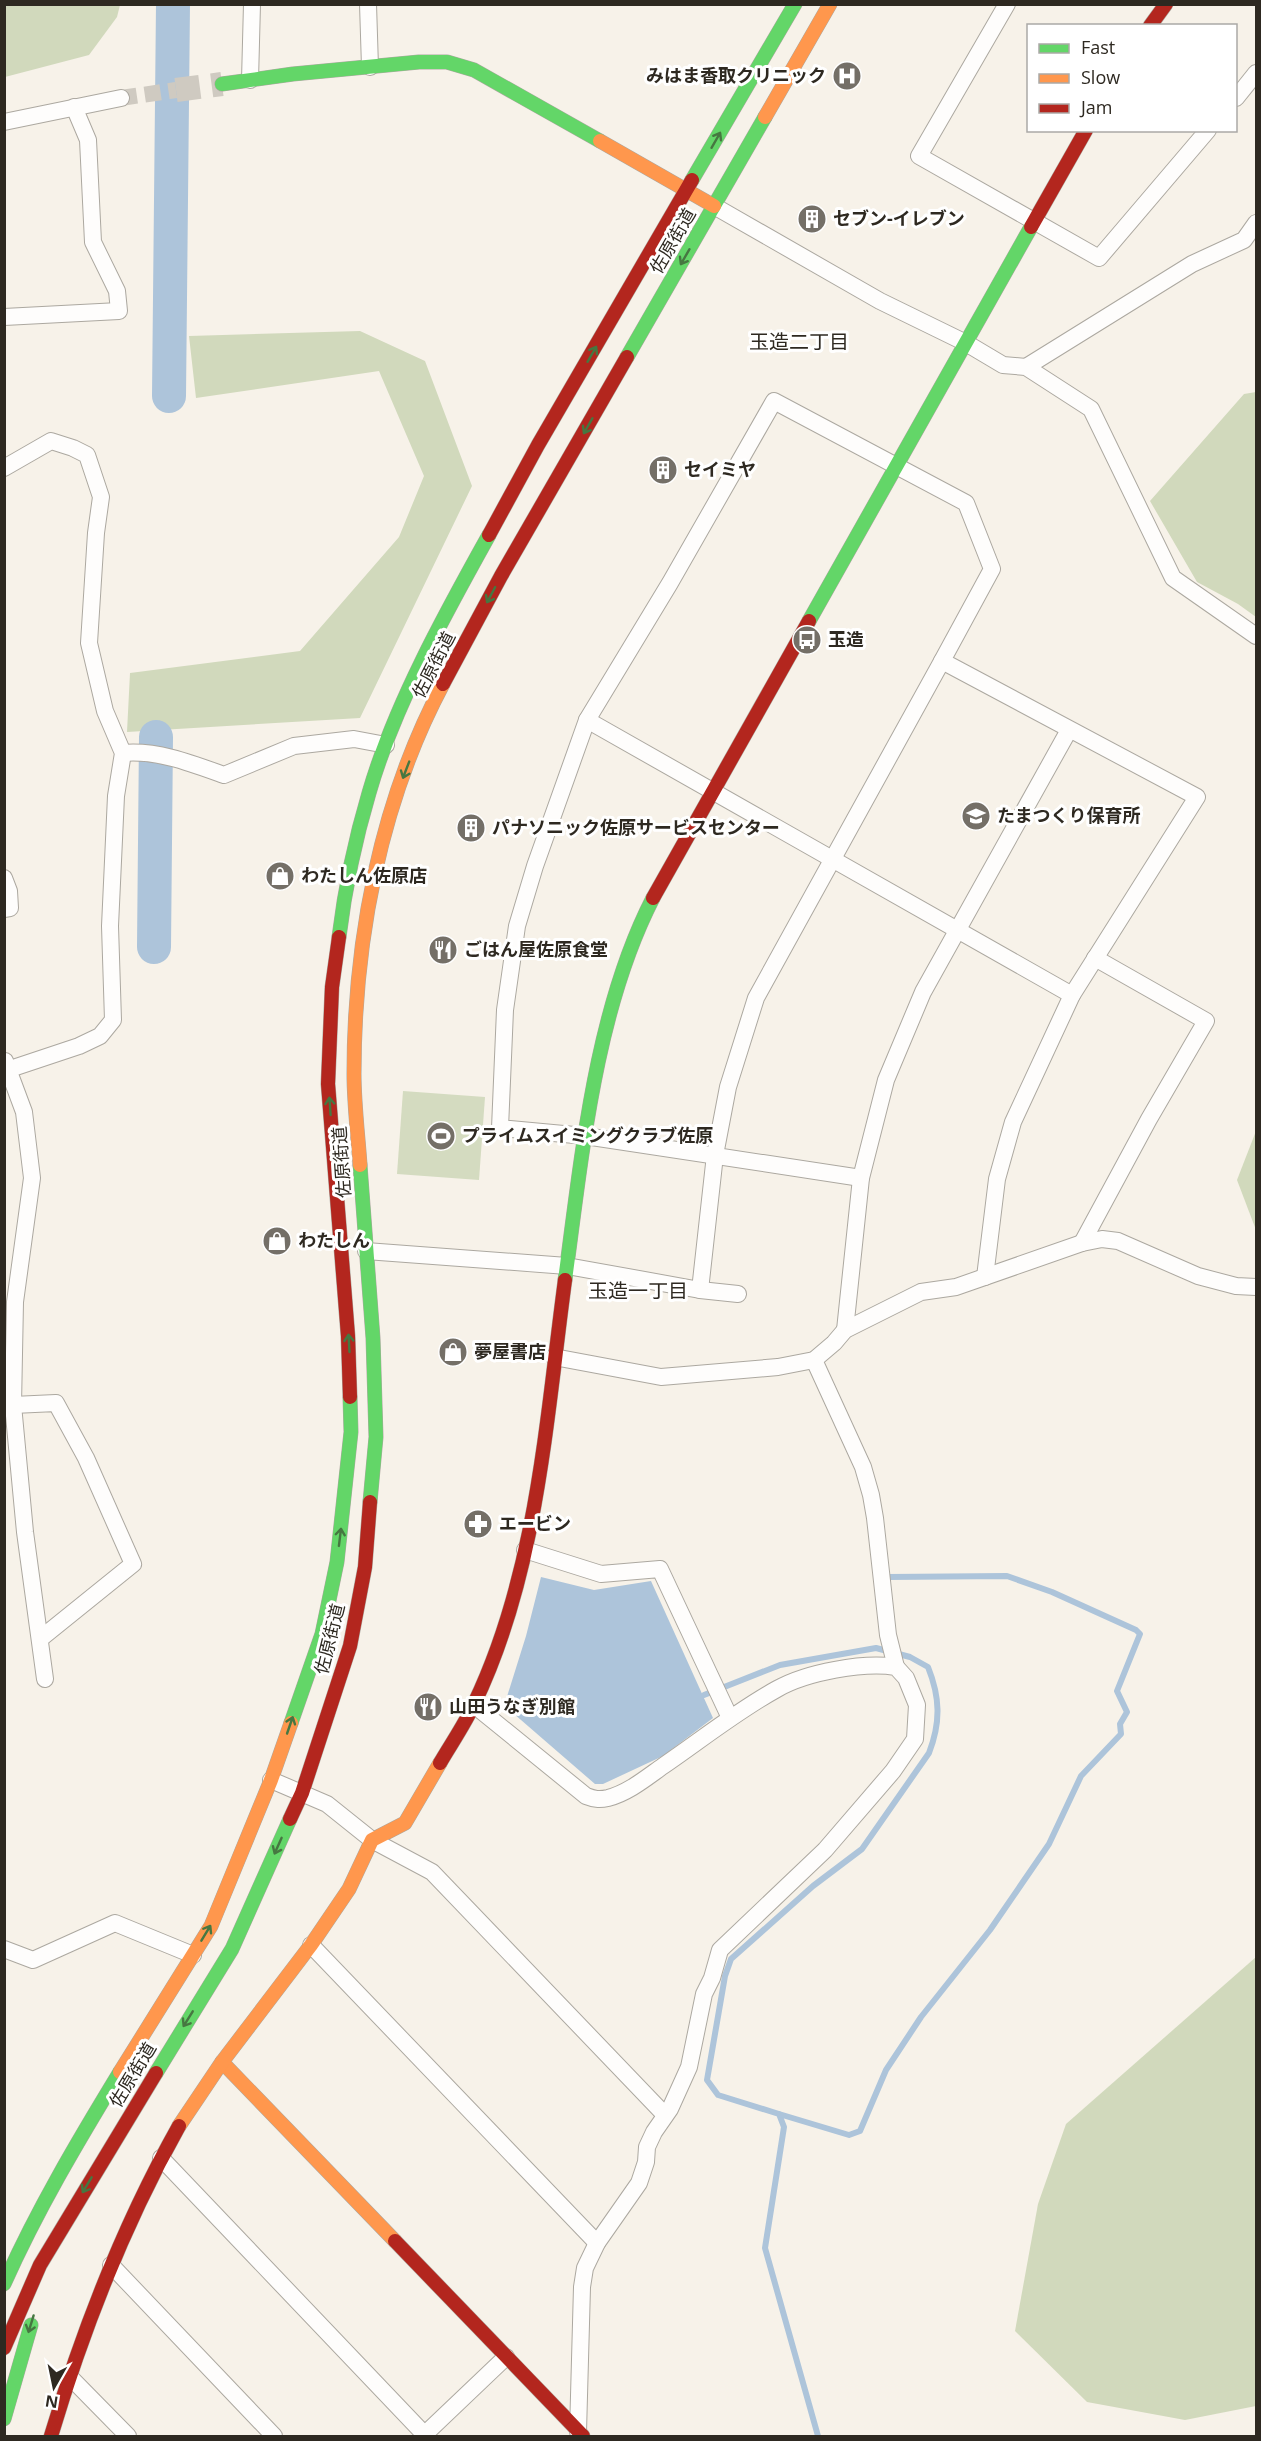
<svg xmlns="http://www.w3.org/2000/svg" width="1261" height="2441" font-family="'Open Sans','Noto Sans JP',sans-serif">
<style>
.green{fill:#d4dbc0}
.forest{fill:#d1d9bc}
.water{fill:#adc4da}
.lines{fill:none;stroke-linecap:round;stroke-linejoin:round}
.stream{stroke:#adc4da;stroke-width:6}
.river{stroke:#adc4da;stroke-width:34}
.street-tunnel{stroke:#cfcac1;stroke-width:16;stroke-dasharray:16 8;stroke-linecap:butt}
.secondary-tunnel{stroke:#cfcac1;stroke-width:24;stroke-dasharray:24 12;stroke-linecap:butt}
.street-casing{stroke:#aca8a0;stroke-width:18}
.fast-casing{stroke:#aca8a0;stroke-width:15}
.slow-casing{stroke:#aca8a0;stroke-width:15}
.jam-casing{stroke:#aca8a0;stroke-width:15}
.street{stroke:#fefdfc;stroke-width:16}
.fast{stroke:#63d668;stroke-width:14}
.slow{stroke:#ff974d;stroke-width:14}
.jam{stroke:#b3261e;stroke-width:14}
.oneway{stroke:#467741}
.labels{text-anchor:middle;stroke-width:6;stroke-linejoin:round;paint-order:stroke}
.poi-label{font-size:18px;font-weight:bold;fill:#2e2921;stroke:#fff;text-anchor:start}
.street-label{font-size:18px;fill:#2e2921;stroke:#fff}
.neighbourhood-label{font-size:20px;fill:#2e2921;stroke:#fff}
</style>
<rect width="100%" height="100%" fill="#f7f2e9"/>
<!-- green -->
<polygon class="green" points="403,1091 485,1097 479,1180 397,1174"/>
<!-- forest -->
<g class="forest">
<polygon points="5,4 120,4 120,5 117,17 89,55 5,77"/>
<polygon points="360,331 425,361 472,486 360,718 127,732 130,673 300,651 399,537 424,476 379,371 196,398 189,336"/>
<polygon points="1256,392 1256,617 1238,604 1197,582 1150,501 1244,394"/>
<polygon points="1256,1131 1256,1230 1237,1180"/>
<polygon points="1256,1957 1256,2406 1185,2420 1087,2402 1015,2331 1038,2204 1066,2124"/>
</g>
<!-- water -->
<polygon class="water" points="541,1577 594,1590 651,1581 713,1718 663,1756 603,1784 595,1784 507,1708 505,1703 526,1636"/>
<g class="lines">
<!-- stream -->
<g class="stream">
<path d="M 704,1695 L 780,1665 L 876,1648 L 910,1657 L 928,1667 C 940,1697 941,1722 929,1753 L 862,1849 L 813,1886 L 731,1959 L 725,1976 L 707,2080 L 718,2095 L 779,2114 L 784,2127 L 765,2248 L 818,2436"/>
<polyline points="779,2114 849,2135 860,2131 886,2070 921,2017 990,1930 1049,1844 1081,1776 1121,1734 1120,1724 1127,1712 1117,1691 1140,1634 1136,1630 1052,1592 1007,1576 888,1577"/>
</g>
<!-- river -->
<g class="river">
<polyline points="169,396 173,4"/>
<polyline points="154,947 156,737"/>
</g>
<!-- street-tunnel -->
<polyline class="street-tunnel" points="121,98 176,90"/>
<!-- secondary-tunnel -->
<polyline class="secondary-tunnel" points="176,90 222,84"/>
<!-- street casing -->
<g class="street-casing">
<g id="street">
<polyline points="368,4 370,67"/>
<polyline points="1007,4 919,156 1099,258 1208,130"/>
<polyline points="250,80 252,4"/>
<polyline points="1236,98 1256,73"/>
<polyline points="4,122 121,98"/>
<polyline points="714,206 880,301 966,343 1003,365 1026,367 1091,409 1173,578 1256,636"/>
<polyline points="4,317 119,311 117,291 93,242 88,140 74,107"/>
<polyline points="1026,367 1192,264 1244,240 1256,223"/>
<polyline points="4,468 51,441 73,448 87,455 101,497 96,533 89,643 105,711 123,753 116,796 110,926 113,1020 100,1036 79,1046 10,1069"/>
<polyline points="587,720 1072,995 1013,1122 997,1179 985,1277"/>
<path d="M 123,753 C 158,750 191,763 224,775 L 294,746 L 354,739 L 386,745"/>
<polyline points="4,878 9,891 10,908 4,909"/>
<polyline points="5,1061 24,1112 32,1178 15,1302 13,1405 25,1532 45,1679"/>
<polyline points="861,1178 585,1136 500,1128 505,1010 517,926 535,866 587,720 670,583 774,401 966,503 992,569 942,661 1197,797 1072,995"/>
<polyline points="1082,1243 1149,1119 1206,1021 1095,958"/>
<polyline points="366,1251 567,1266 700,1290 738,1294"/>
<polyline points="700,1290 715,1155 728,1087 756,998 942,661"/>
<polyline points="845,1330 861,1178 886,1080 923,992 1069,730"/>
<polyline points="554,1357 661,1377 778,1367 814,1360 834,1343 845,1330 921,1292 956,1287 1082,1243 1102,1239 1118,1241 1198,1276 1236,1286 1256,1287"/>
<polyline points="814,1360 863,1467 871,1495 875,1518 888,1635 896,1667"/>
<polyline points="13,1405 56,1403 86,1458 133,1564 40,1639"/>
<polyline points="525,1550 601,1574 660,1569 730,1718"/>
<path d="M 474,1705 L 586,1796 C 594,1799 599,1800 608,1798 C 628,1793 646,1778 663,1766 C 701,1740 737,1711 777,1689 C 807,1672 863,1662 896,1667 L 906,1678 L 917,1705 L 915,1739 L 893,1771 L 825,1850 L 720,1950 L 712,1978 L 704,1994 L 689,2067 L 670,2109 L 654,2132 L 647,2147 L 646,2162 L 639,2183 L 597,2243 L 585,2268 L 582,2287 L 578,2432"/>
<polyline points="271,1780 327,1804 372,1840 432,1872 665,2115"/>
<polyline points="311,1945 597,2243"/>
<polyline points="4,1949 33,1960 115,1923 193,1955"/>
<polyline points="161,2158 426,2436"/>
<polyline points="111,2265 274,2436"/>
<polyline points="69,2376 128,2436"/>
<polyline points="423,2436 506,2357"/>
</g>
</g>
<!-- fast casing -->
<g class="fast-casing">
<g id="fast">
<polyline points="222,84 293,74 419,62 447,62 474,70 600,141"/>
<polyline points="692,180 795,4"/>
<polyline points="627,357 765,117"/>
<polyline points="809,621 1031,227"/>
<path d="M 339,937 C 345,888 355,840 369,793 C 394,706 445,614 489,535"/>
<polyline points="360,1165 373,1338 376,1437 370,1502"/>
<path d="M 565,1280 C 582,1155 595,1011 653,898"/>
<polyline points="291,1723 322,1634 337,1562 351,1432 350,1397"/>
<polyline points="156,2073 232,1949 290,1819"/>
<path d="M 4,2284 C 37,2210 78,2141 120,2072"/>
<polyline points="4,2419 31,2325"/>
</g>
</g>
<!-- slow casing -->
<g class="slow-casing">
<g id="slow">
<polyline points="765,117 830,4"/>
<polyline points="600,141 714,206"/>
<path d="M 360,1165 C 358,1135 354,1104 354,1074 C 354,941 380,802 443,684"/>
<polyline points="222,2062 395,2241"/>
<polyline points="120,2072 211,1926 271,1780 291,1723"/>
<polyline points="179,2126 222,2062 311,1945 349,1889 372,1840 405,1823 440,1763"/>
</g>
</g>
<!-- jam casing -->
<g class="jam-casing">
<g id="jam">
<polyline points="1150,26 1166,4"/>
<polyline points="1031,227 1086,130"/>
<polyline points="489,535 538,445 692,180"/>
<polyline points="443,684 501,576 627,357"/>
<polyline points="653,898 809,621"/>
<polyline points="339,937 332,987 328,1084 348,1336 350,1397"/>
<path d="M 440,1763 C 451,1744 465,1724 474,1704 C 537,1573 546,1421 565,1280"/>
<polyline points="290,1819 302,1793 350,1646 365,1567 370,1502"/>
<polyline points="395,2241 583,2436"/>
<polyline points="4,2348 40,2265 156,2073"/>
<path d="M 51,2436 C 83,2329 124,2224 179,2126"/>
</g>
</g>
<!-- street -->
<use href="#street" class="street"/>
<!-- fast -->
<use href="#fast" class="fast"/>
<!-- slow -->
<use href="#slow" class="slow"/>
<!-- jam -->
<use href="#jam" class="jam"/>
</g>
<!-- one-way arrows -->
<defs><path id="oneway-shaft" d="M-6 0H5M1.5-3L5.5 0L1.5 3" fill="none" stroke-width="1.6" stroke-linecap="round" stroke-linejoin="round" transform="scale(1.5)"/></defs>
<g class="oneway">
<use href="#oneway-shaft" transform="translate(716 140) rotate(-60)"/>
<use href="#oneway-shaft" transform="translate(685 257) rotate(120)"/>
<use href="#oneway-shaft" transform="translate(592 354) rotate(-60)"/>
<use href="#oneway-shaft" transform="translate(588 426) rotate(120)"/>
<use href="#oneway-shaft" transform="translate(491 595) rotate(118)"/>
<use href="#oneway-shaft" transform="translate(406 770) rotate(111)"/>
<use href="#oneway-shaft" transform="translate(330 1106) rotate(-94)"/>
<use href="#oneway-shaft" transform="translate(349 1343) rotate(-93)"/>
<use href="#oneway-shaft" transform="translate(340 1537) rotate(-83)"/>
<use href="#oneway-shaft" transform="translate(290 1725) rotate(-71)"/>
<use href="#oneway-shaft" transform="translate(278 1846) rotate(114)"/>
<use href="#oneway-shaft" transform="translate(206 1933) rotate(-59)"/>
<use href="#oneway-shaft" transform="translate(188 2019) rotate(122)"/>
<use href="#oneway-shaft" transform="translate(87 2185) rotate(121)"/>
<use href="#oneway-shaft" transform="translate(31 2324) rotate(107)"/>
</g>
<!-- icons -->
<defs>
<g id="hospital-disc" transform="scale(1.5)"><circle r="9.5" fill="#746f67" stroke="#fff"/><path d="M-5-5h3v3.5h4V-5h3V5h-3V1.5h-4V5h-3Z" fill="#fff"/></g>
<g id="building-disc" transform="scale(1.5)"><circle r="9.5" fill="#746f67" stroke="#fff"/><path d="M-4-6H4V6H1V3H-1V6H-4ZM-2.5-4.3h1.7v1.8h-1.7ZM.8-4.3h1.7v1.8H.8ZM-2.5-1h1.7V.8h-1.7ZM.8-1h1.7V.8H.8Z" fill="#fff"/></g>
<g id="bus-disc" transform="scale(1.5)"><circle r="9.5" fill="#746f67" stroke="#fff"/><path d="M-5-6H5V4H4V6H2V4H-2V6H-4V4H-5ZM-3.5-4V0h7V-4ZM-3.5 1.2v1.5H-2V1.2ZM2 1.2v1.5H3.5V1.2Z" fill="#fff"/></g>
<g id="school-disc" transform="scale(1.5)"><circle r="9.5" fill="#746f67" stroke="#fff"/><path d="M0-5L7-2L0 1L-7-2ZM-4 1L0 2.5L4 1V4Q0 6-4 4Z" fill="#fff"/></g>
<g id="shop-disc" transform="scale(1.5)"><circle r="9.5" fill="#746f67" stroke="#fff"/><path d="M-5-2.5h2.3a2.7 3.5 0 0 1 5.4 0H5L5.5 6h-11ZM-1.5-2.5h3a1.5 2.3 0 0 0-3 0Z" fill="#fff"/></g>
<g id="restaurant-disc" transform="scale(1.5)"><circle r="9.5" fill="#746f67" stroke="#fff"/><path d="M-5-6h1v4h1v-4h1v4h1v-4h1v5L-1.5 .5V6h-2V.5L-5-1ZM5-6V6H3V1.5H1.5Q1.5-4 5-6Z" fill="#fff"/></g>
<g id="stadium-disc" transform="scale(1.5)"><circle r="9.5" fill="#746f67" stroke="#fff"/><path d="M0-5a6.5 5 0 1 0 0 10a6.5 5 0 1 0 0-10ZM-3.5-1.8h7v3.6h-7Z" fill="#fff"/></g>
<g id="pharmacy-disc" transform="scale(1.5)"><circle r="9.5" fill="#746f67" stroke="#fff"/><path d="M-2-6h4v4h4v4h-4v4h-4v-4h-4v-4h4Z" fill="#fff"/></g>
</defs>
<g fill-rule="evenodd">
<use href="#hospital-disc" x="847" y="76"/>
<use href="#building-disc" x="812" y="219"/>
<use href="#building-disc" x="663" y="470"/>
<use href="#bus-disc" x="807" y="640"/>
<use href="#school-disc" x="976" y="816"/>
<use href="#building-disc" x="471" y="828"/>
<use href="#shop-disc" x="280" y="876"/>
<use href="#restaurant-disc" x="443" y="950"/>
<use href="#stadium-disc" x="441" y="1136"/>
<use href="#shop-disc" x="277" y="1241"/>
<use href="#shop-disc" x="453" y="1352"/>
<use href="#pharmacy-disc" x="478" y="1524"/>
<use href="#restaurant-disc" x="428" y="1707"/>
</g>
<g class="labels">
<!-- poi labels -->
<g class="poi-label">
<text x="826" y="82" text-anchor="end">みはま香取クリニック</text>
<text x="833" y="225">セブン-イレブン</text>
<text x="684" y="476">セイミヤ</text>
<text x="828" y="646">玉造</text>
<text x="997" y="822">たまつくり保育所</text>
<text x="492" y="834">パナソニック佐原サービスセンター</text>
<text x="301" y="882">わたしん佐原店</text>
<text x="464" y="956">ごはん屋佐原食堂</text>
<text x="462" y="1142">プライムスイミングクラブ佐原</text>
<text x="298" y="1247">わたしん</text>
<text x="474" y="1358">夢屋書店</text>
<text x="499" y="1530">エービン</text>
<text x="449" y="1713">山田うなぎ別館</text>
</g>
<!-- street labels -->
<g class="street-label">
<text transform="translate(673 241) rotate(-60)" y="6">佐原街道</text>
<text transform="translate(434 665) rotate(-63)" y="6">佐原街道</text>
<text transform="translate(342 1162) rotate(-94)" y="6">佐原街道</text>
<text transform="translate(330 1639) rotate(-76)" y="6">佐原街道</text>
<text transform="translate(133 2075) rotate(-59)" y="6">佐原街道</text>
</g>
<!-- neighbourhood labels -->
<g class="neighbourhood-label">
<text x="799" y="349">玉造二丁目</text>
<text x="638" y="1298">玉造一丁目</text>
</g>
</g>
<!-- border -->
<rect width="1261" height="2441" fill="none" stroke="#2e2921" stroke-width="12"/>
<!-- legend -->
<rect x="1027" y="24" width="210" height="108" fill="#ffffff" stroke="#aba9a6" stroke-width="1.5"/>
<rect x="1039" y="44" width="30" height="9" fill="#63d668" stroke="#aba9a6" stroke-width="1.5"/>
<text x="1081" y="54" font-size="18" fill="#2e2921">Fast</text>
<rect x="1039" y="74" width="30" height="9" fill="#ff974d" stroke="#aba9a6" stroke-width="1.5"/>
<text x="1081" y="84" font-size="18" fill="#2e2921">Slow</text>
<rect x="1039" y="104" width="30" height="9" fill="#b3261e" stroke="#aba9a6" stroke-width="1.5"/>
<text x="1081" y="114" font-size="18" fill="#2e2921">Jam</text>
<!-- north arrow -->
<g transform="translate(54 2387) rotate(189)" stroke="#ffffff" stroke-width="4.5" paint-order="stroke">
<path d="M0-4.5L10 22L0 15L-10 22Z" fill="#2e2921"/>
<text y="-9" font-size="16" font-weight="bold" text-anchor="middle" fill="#2e2921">N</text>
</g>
</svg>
